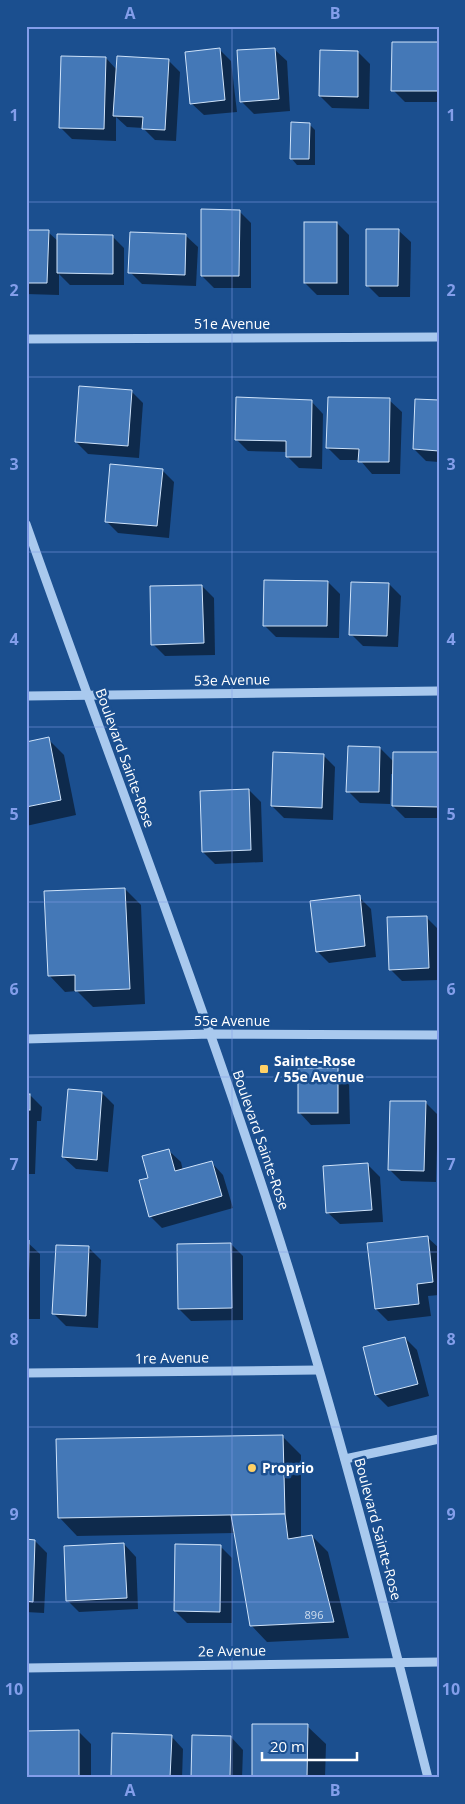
<svg xmlns="http://www.w3.org/2000/svg" width="465" height="1804" font-family="'Open Sans',sans-serif">
<style>
.shadow{fill:#0007}
.building{fill:#4478b7;stroke:#cfe3fa}
.lines{fill:none;stroke-linecap:round;stroke-linejoin:round}
.minor{stroke:#a9c9ee;stroke-width:9}
.grid{fill:none;stroke:#839eea;stroke-width:1;stroke-opacity:0.55}
.poi-dot{fill:#ffd166;stroke:#1b4f8f;stroke-width:2}
.labels{text-anchor:middle;stroke-width:5;stroke-linejoin:round;paint-order:stroke}
.number-label{font-size:11px;fill:#d0dded}
.street-label{font-size:14px;fill:#fff;stroke:#1b4f8f}
.poi-label{font-size:14px;font-weight:bold;fill:#fff;stroke:#1b4f8f;text-anchor:start}
.neatline{fill:none;stroke:#839eea;stroke-width:2}
.grid-label{font-size:16px;text-anchor:middle;font-weight:bold;fill:#839eea}
</style>
<rect width="100%" height="100%" fill="#1b4f8f"/>
<!-- shadow -->
<g class="shadow">
<polygon points="439,44 439,102 405,102 393,90"/>
<polygon points="219,49 231,61 237,112 204,115 191,103"/>
<polygon points="274,49 287,61 290,111 254,114 242,102"/>
<polygon points="358,52 370,64 369,109 332,108 320,96"/>
<polygon points="106,58 117,70 168,60 180,72 176,141 155,140 143,128 127,127 116,117 116,141 72,139 60,127"/>
<polygon points="309,124 315,130 315,165 297,165 291,158"/>
<polygon points="239,211 251,223 251,288 214,288 202,276"/>
<polygon points="337,223 349,235 349,295 317,295 305,283"/>
<polygon points="398,230 411,242 410,297 379,297 367,285"/>
<polygon points="26,231 48,232 59,242 112,236 124,248 124,285 70,285 59,274 59,295 26,294"/>
<polygon points="185,235 198,247 196,286 142,284 130,272"/>
<polygon points="131,391 143,403 139,458 88,454 76,442"/>
<polygon points="389,400 402,412 400,474 372,474 360,460 340,460 328,448"/>
<polygon points="311,401 323,414 322,469 299,468 287,456 287,452 248,451 236,439"/>
<polygon points="439,401 439,462 426,461 414,449"/>
<polygon points="162,470 174,482 169,538 118,533 106,521"/>
<polygon points="328,582 340,594 339,638 276,637 264,625"/>
<polygon points="389,584 401,596 398,647 363,646 351,634"/>
<polygon points="202,586 214,598 215,655 165,656 153,644"/>
<polygon points="48,739 64,755 76,815 26,826 26,743"/>
<polygon points="380,748 394,762 439,753 439,818 405,818 393,806 394,774 391,774 390,804 360,803 348,791"/>
<polygon points="323,755 335,767 333,820 284,818 272,806"/>
<polygon points="249,790 261,802 263,862 215,864 203,852"/>
<polygon points="125,889 141,905 145,1004 93,1007 77,991 65,992 49,975"/>
<polygon points="359,897 371,909 376,957 329,963 317,951"/>
<polygon points="426,917 438,929 439,980 402,981 390,969"/>
<polygon points="337,1069 349,1081 350,1124 311,1125 299,1112"/>
<polygon points="102,1093 114,1105 108,1172 76,1169 63,1157"/>
<polygon points="26,1095 30,1095 42,1107 41,1121 37,1121 35,1174 26,1174"/>
<polygon points="426,1103 438,1115 436,1182 401,1181 389,1169"/>
<polygon points="168,1150 181,1162 183,1171 211,1162 223,1175 233,1208 162,1228 150,1216 150,1179"/>
<polygon points="368,1165 380,1177 383,1222 340,1224 327,1212"/>
<polygon points="427,1237 439,1248 439,1295 428,1296 431,1316 388,1321 376,1309"/>
<polygon points="26,1241 40,1254 40,1319 26,1319"/>
<polygon points="231,1244 243,1256 243,1320 191,1321 179,1309"/>
<polygon points="89,1248 101,1260 98,1328 66,1326 54,1314"/>
<polygon points="405,1338 417,1350 429,1396 388,1407 376,1395"/>
<polygon points="283,1437 301,1455 301,1538 312,1536 328,1552 349,1638 267,1642 251,1625 235,1533 77,1536 59,1517"/>
<polygon points="26,1541 35,1541 47,1553 44,1613 26,1612"/>
<polygon points="124,1544 136,1557 138,1609 79,1612 67,1600"/>
<polygon points="220,1546 232,1558 232,1623 187,1623 175,1611"/>
<polygon points="307,1726 326,1744 325,1778 254,1778"/>
<polygon points="79,1732 91,1744 91,1778 26,1778"/>
<polygon points="171,1736 183,1749 182,1778 114,1778 112,1776"/>
<polygon points="231,1737 243,1750 242,1778 192,1778"/>
</g>
<!-- building -->
<g class="building">
<polygon points="392,42 439,42 439,91 391,91"/>
<polygon points="220,48 225,100 190,104 185,52"/>
<polygon points="275,48 279,99 240,102 237,50"/>
<polygon points="320,50 358,51 358,97 319,96"/>
<polygon points="61,56 106,57 104,129 59,128"/>
<polygon points="117,56 169,59 165,130 142,129 143,117 113,116"/>
<polygon points="291,122 310,123 309,159 290,159"/>
<polygon points="201,209 240,210 239,276 201,276"/>
<rect x="304" y="222" width="33" height="61"/>
<polygon points="366,229 399,229 398,286 366,286"/>
<polygon points="26,230 49,230 47,283 26,283"/>
<polygon points="130,232 186,234 185,275 128,273"/>
<polygon points="57,234 113,235 113,274 57,273"/>
<polygon points="79,386 132,390 128,446 75,442"/>
<polygon points="236,397 312,400 311,457 286,457 286,441 235,440"/>
<polygon points="328,397 390,398 389,462 358,462 359,449 326,448"/>
<polygon points="415,399 439,400 439,451 413,449"/>
<polygon points="110,464 163,469 157,526 105,522"/>
<polygon points="264,580 328,581 327,626 263,626"/>
<polygon points="351,582 389,583 387,636 349,635"/>
<polygon points="202,585 204,643 151,645 150,586"/>
<polygon points="49,737 61,800 26,807 26,742"/>
<polygon points="348,746 380,747 379,792 346,792"/>
<polygon points="273,752 324,754 322,808 271,806"/>
<polygon points="393,752 439,752 439,807 392,806"/>
<polygon points="249,789 251,850 202,852 200,791"/>
<polygon points="125,888 130,989 75,991 75,975 48,976 44,891"/>
<polygon points="360,895 365,946 316,952 310,901"/>
<polygon points="427,916 429,968 389,970 387,917"/>
<rect x="298" y="1068" width="40" height="45"/>
<polygon points="68,1089 102,1092 97,1160 62,1157"/>
<rect x="26" y="1094" width="4" height="16"/>
<polygon points="390,1101 426,1101 424,1171 388,1170"/>
<polygon points="169,1149 175,1171 212,1161 222,1196 149,1217 139,1180 148,1178 142,1156"/>
<polygon points="368,1163 372,1210 326,1213 323,1166"/>
<polygon points="428,1236 433,1282 417,1284 419,1304 375,1309 367,1243"/>
<polygon points="26,1240 29,1240 28,1308 26,1308"/>
<polygon points="231,1243 232,1308 178,1309 177,1244"/>
<polygon points="56,1245 89,1246 86,1316 52,1314"/>
<polygon points="405,1337 418,1384 375,1395 363,1347"/>
<polygon points="283,1435 285,1514 58,1518 56,1439"/>
<polygon points="285,1514 288,1539 312,1535 334,1622 250,1626 231,1515"/>
<polygon points="26,1539 35,1540 33,1602 26,1601"/>
<polygon points="124,1543 127,1598 66,1601 64,1546"/>
<polygon points="175,1544 221,1545 220,1612 174,1611"/>
<polygon points="252,1724 308,1724 307,1778 252,1778"/>
<polygon points="79,1730 79,1778 26,1778 26,1731"/>
<polygon points="112,1733 172,1735 170,1778 111,1776"/>
<polygon points="192,1735 231,1736 230,1778 191,1778"/>
</g>
<g class="lines">
<!-- minor -->
<g class="minor">
<polyline points="26,339 439,337"/>
<path d="M 26,524 C 107,753 195,980 270,1210 C 331,1397 380,1588 428,1778"/>
<polyline points="26,696 439,691"/>
<polyline points="26,1039 211,1034 439,1035"/>
<polyline points="26,1373 318,1370"/>
<polyline points="345,1459 439,1439"/>
<polyline points="26,1668 439,1662"/>
</g>
</g>
<!-- grid -->
<path class="grid" d="M 232,26 L 232,1778M 26,202 L 439,202M 26,377 L 439,377M 26,552 L 439,552M 26,727 L 439,727M 26,902 L 439,902M 26,1077 L 439,1077M 26,1252 L 439,1252M 26,1427 L 439,1427M 26,1602 L 439,1602"/>
<!-- markers -->
<g class="poi-dot">
<rect x="259" y="1064" width="10" height="10" rx="2.5"/>
<circle cx="252" cy="1468" r="5"/>
</g>
<g class="labels">
<!-- number labels -->
<g class="number-label">
<text x="314" y="1619">896</text>
</g>
<!-- street labels -->
<g class="street-label">
<text x="232" y="329">51e Avenue</text>
<text transform="translate(232 680) rotate(-1)" y="5">53e Avenue</text>
<text transform="translate(125 758) rotate(70)" y="5">Boulevard Sainte-Rose</text>
<text x="232" y="1026">55e Avenue</text>
<text transform="translate(261 1140) rotate(71)" y="5">Boulevard Sainte-Rose</text>
<text transform="translate(172 1358) rotate(-1)" y="5">1re Avenue</text>
<text transform="translate(378 1529) rotate(75)" y="5">Boulevard Sainte-Rose</text>
<text transform="translate(232 1651) rotate(-1)" y="5">2e Avenue</text>
</g>
<!-- poi labels -->
<g class="poi-label">
<text x="274" y="1066">Sainte-Rose<tspan x="274" dy="16">/ 55e Avenue</tspan></text>
<text x="262" y="1473">Proprio</text>
</g>
</g>
<!-- border -->
<rect width="465" height="1804" fill="none" stroke="#1b4f8f" stroke-width="55"/>
<!-- scale -->
<path d="M262 1752v8h95v-8" fill="none" stroke="#ffffff" stroke-width="2.5"/>
<text x="270" y="1752" font-size="15" fill="#ffffff" stroke="#1b4f8f" stroke-width="4" paint-order="stroke">20 m</text>
<rect x="28" y="28" width="410" height="1748" class="neatline"/>
<g class="grid-label">
<text x="130" y="19">A</text>
<text x="335" y="19">B</text>
<text x="14" y="121">1</text>
<text x="451" y="121">1</text>
<text x="14" y="296">2</text>
<text x="451" y="296">2</text>
<text x="14" y="470">3</text>
<text x="451" y="470">3</text>
<text x="14" y="645">4</text>
<text x="451" y="645">4</text>
<text x="14" y="820">5</text>
<text x="451" y="820">5</text>
<text x="14" y="995">6</text>
<text x="451" y="995">6</text>
<text x="14" y="1170">7</text>
<text x="451" y="1170">7</text>
<text x="14" y="1345">8</text>
<text x="451" y="1345">8</text>
<text x="14" y="1520">9</text>
<text x="451" y="1520">9</text>
<text x="14" y="1695">10</text>
<text x="451" y="1695">10</text>
<text x="130" y="1796">A</text>
<text x="335" y="1796">B</text>
</g>
</svg>
